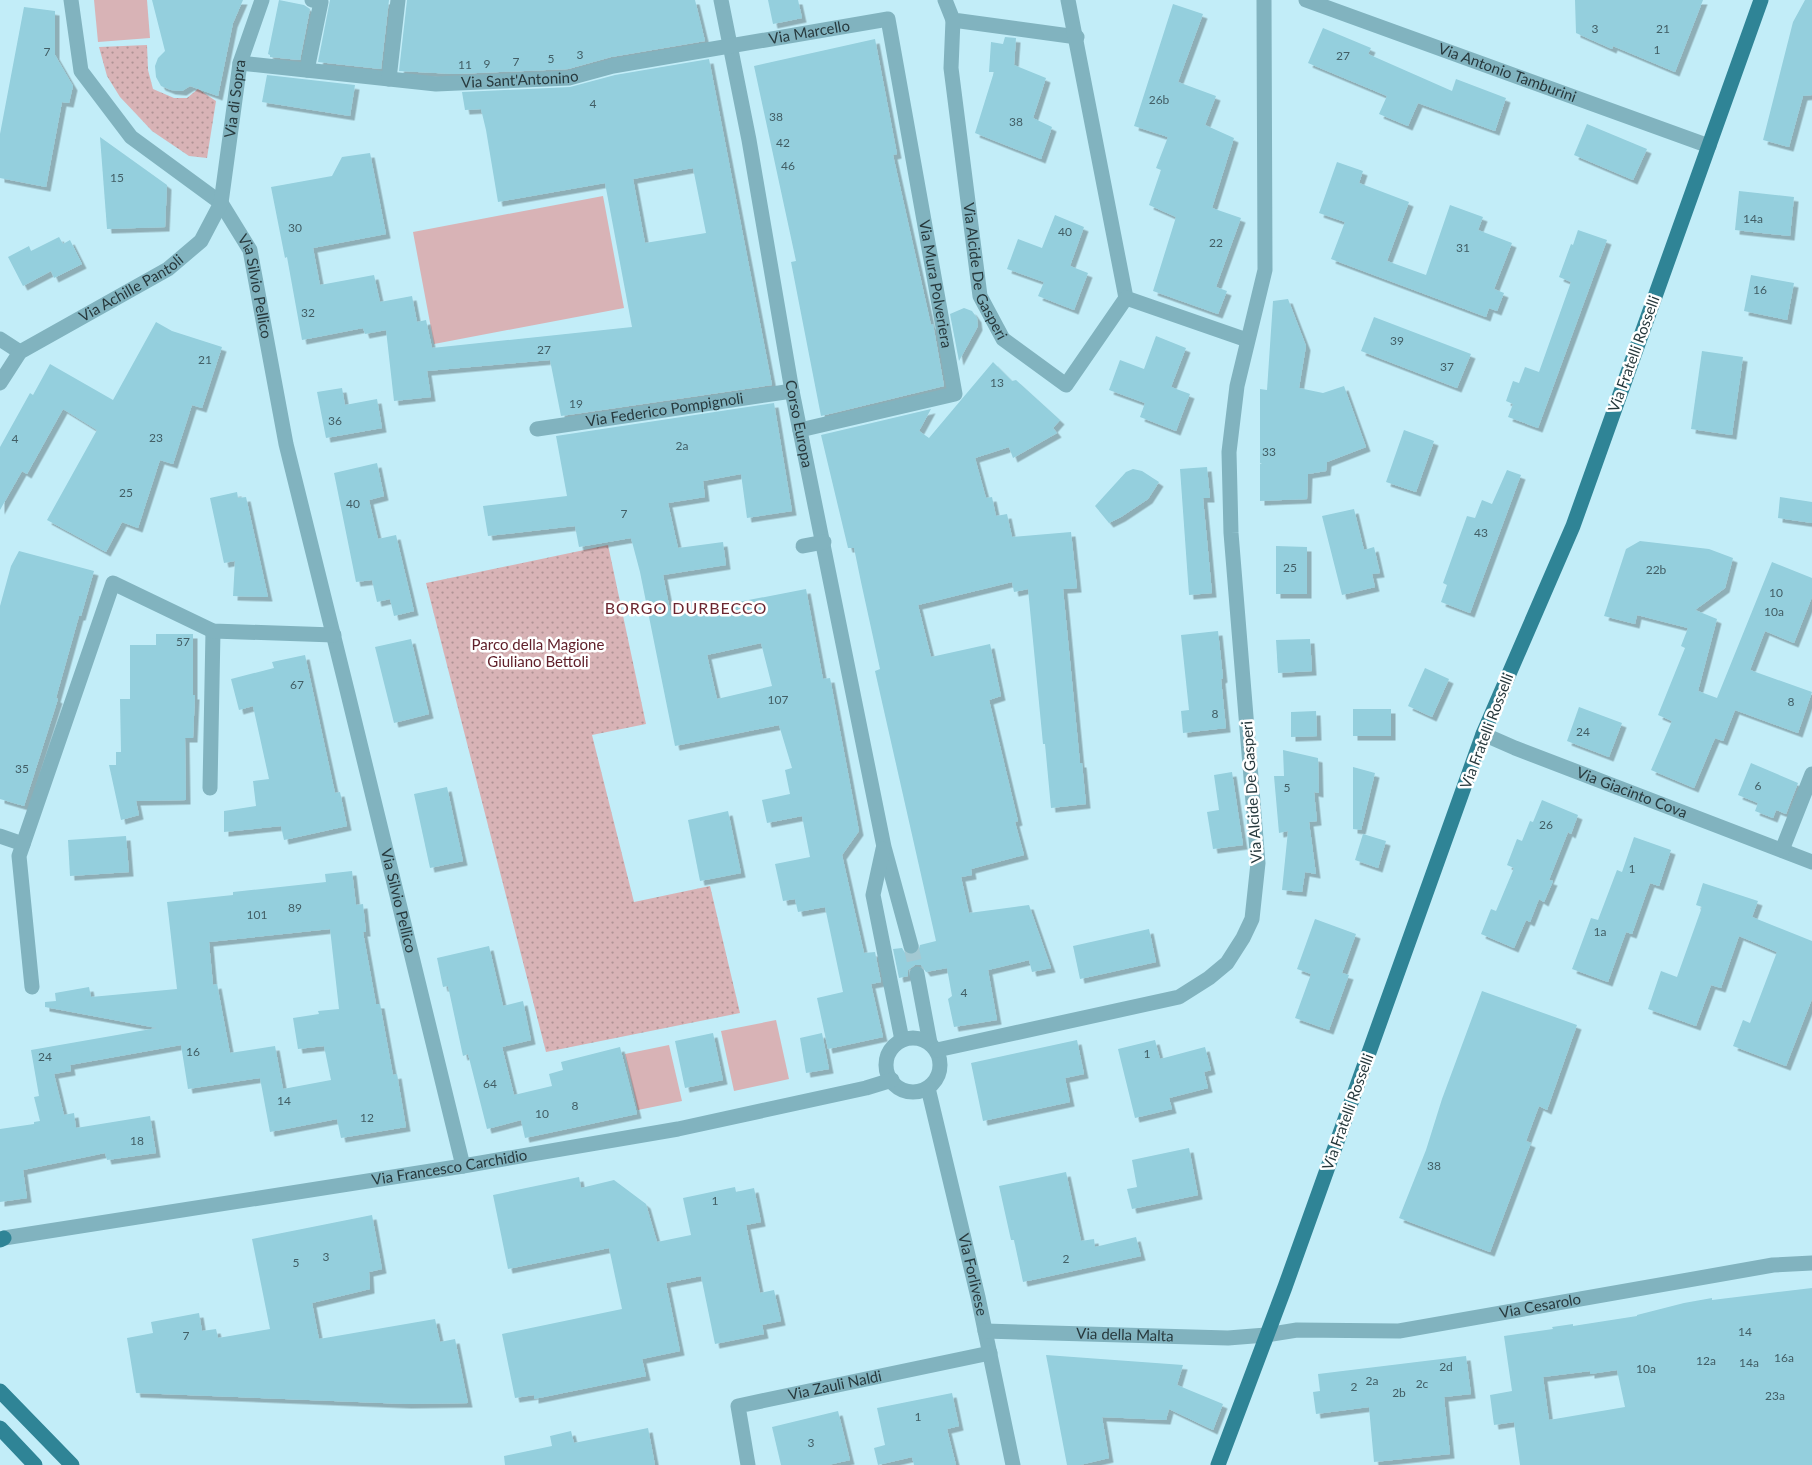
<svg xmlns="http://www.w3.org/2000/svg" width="1812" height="1465" font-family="Lato,sans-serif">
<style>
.grass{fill:url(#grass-dots)}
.garden{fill:#d8b3b6}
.building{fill:#94cfdd;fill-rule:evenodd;filter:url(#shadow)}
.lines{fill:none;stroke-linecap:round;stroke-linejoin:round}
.minor-tunnel{stroke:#a3c9d3;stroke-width:15;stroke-dasharray:15 8;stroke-linecap:butt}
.minor{stroke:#81b3bf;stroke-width:15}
.major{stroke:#2f8496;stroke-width:15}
.labels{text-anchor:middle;stroke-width:5;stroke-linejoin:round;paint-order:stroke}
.number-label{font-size:12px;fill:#425e65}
.street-label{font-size:15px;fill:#27393d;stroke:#fff}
.park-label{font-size:15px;fill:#60202a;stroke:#fff}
.neighbourhood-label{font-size:16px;letter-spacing:1px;fill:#6c2630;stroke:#fff}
</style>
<defs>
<pattern id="grass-dots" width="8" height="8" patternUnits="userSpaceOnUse" patternTransform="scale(1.25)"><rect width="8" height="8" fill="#d8b3b6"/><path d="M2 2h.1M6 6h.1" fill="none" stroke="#af9395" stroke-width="1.8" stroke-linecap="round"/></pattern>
<filter id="shadow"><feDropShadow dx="4.5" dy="4.5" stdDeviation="0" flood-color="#0004"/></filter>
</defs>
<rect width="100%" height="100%" fill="#c2edf8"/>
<!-- grass -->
<g class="grass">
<polygon points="147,45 148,70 153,89 174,98 187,98 198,89 216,101 207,158 189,156 152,131 138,116 120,97 107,76 99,47"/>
<polygon points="608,545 646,724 592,735 634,902 710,886 740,1013 546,1052 426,583"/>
</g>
<!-- garden -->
<g class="garden">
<polygon points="94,0 147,0 150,38 98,42"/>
<polygon points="603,196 624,308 434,344 413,232"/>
<polygon points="776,1020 789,1079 734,1091 721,1031"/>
<polygon points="669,1045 682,1101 638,1110 625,1054"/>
</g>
<!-- building -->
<g class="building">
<polygon points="152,0 243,0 233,23 218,96 190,86 182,91 171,90 161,86 156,77 155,66 158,58 165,51"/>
<polygon points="279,0 304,5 310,9 300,60 270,57 270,55 268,54"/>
<polygon points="330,0 389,0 381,69 318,62"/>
<polygon points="407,0 695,0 705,41 611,57 568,69 455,74 399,71"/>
<polygon points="768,0 798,0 802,18 773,24"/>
<polygon points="1575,0 1703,0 1675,72 1613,46 1612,49 1576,33"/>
<polygon points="1805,0 1812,0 1812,95 1803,96 1789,147 1763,140 1793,22"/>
<polygon points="1173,4 1203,14 1178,82 1216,96 1205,125 1234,138 1212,208 1241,218 1216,287 1227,291 1218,314 1153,291 1176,217 1149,205 1161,170 1156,168 1168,137 1134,126"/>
<polygon points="24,7 55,11 55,55 73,86 69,103 62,102 46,187 0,178 0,134"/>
<polygon points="1323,28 1371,48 1368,54 1452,91 1456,79 1506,98 1495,131 1418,103 1408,126 1379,114 1387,96 1308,63"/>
<polygon points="1005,37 1016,38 1014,65 1046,78 1033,118 1052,127 1041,159 975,133 994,72 989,72 991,42 1003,44"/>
<polygon points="875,39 897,154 893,155 931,325 933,324 944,386 821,416 791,262 796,261 754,66"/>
<path d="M 709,59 L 772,385 L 561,416 L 550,360 L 427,371 L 431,397 L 394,401 L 386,330 L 365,334 L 363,328 L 302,340 L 287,257 L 285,258 L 271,187 L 332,176 L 342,157 L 370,153 L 386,234 L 313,248 L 320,285 L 374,275 L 380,302 L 412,296 L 417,322 L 426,320 L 432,348 L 632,327 L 605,183 L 498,202 L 486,130 L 481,109 L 465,110 L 462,92 L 570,87 L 615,75 ZM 693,168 L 706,233 L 645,243 L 633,179 Z"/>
<polygon points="267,75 355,85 350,116 262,102"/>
<polygon points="1587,124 1647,149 1633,180 1574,155"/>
<polygon points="100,137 167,185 165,227 107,229"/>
<polygon points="1337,162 1363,171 1359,183 1409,202 1387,261 1426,275 1450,205 1483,217 1478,230 1512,243 1494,289 1504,293 1497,311 1489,308 1486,317 1331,259 1345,222 1319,213"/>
<polygon points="1739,191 1794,197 1790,236 1735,230"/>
<polygon points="1055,215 1084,227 1070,266 1088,273 1074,310 1038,296 1044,282 1007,269 1018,239 1042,248"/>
<polygon points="1578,230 1607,240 1538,428 1508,417 1513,404 1506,401 1513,381 1519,383 1525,367 1539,372 1571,282 1559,277 1571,244 1573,245"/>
<polygon points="59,237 63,244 70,240 82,264 54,278 51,271 23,286 8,257 29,246 31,251"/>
<polygon points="1751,275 1794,283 1787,320 1744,311"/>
<polygon points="1288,299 1306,346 1299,388 1323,393 1344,386 1366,447 1327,462 1326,471 1308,474 1307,499 1260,501 1260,464 1262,464 1260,463 1260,389 1267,390 1273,301"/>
<polygon points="964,308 972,311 977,318 978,326 959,361 950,314"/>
<polygon points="1374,317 1471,354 1457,388 1361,351"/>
<polygon points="156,322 172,331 222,347 202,408 192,405 173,464 160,460 138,528 122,522 106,552 47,520 97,430 63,409 27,474 22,471 0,510 0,447 30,393 33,395 50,364 113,400"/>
<polygon points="1156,336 1186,348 1171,387 1190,394 1176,431 1140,417 1145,403 1109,390 1120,360 1144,369"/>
<polygon points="1702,351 1743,357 1732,435 1691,429"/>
<polygon points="993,362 1012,381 1016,380 1060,420 1053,428 1057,433 1013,458 1009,447 975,458 986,498 992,497 996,516 1007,514 1012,537 1071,532 1077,588 1063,589 1080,763 1082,763 1086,804 1051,808 1045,744 1043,744 1028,589 1014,592 1012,582 918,605 931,657 990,644 1001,696 989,700 1018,821 1015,822 1024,855 971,869 972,875 961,877 969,913 1029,905 1051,968 1032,972 1029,960 988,970 997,1020 954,1027 948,999 952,996 947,968 926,972 921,965 915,965 908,970 908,976 899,978 893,949 902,948 905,953 913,955 918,952 920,945 936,941 875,671 880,669 861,582 854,548 848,548 821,435 931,409 919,431 929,438"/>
<polygon points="342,388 345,405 377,399 382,428 326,438 317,392"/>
<path d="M 774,403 L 792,511 L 747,518 L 741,474 L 703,481 L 705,497 L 668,503 L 678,548 L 723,542 L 726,565 L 663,575 L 671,615 L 806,589 L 823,679 L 830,678 L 859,831 L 842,855 L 864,953 L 875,952 L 881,982 L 871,984 L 883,1037 L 828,1049 L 817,998 L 843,992 L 825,907 L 798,912 L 795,899 L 783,901 L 775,864 L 810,857 L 802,816 L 767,823 L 762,800 L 790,794 L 785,770 L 792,768 L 779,725 L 675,746 L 640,572 L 631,538 L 579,547 L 575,526 L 488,536 L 483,506 L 567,496 L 556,436 ZM 761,643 L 772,686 L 717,699 L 707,655 Z"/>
<polygon points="1404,430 1434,441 1416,492 1386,482"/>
<polygon points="377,463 384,496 369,500 378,539 396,535 414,611 394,616 390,599 377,602 372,580 356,582 334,473"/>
<polygon points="1207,467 1210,498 1203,498 1212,593 1189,595 1180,469"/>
<polygon points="1133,469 1142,471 1159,482 1148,499 1121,517 1109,523 1095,506 1126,472"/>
<polygon points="1507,470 1521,475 1470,613 1441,602 1447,585 1443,583 1467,516 1475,518 1482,500 1492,504"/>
<polygon points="237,492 238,498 246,497 268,597 233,596 235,561 224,563 210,498"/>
<polygon points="1780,497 1812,502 1812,523 1778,518"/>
<polygon points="1354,509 1364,550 1374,547 1380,573 1372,574 1375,587 1342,595 1322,516"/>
<polygon points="1640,541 1709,549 1733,558 1725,588 1695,610 1717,619 1698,691 1717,698 1772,562 1812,578 1812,597 1794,643 1765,631 1750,670 1812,692 1798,733 1735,710 1723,741 1715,738 1694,788 1651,770 1672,721 1658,715 1685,648 1681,646 1688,628 1637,615 1635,624 1604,616 1626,549"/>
<polygon points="1276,546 1307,547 1307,594 1276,594"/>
<polygon points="19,551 94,571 81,616 79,616 56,698 58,699 24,806 0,799 0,606 11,566"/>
<polygon points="1218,631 1223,678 1221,679 1226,728 1183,733 1181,711 1189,710 1181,635"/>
<polygon points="156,634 193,634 193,695 195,695 193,738 185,738 186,800 136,801 139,815 121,820 109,765 116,765 116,752 121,752 120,699 130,699 130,645 156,645"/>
<polygon points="411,639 429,714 394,723 375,647"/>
<polygon points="1310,639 1312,671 1278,673 1276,640"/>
<polygon points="305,655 335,793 340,792 347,826 284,840 281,826 224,832 224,811 256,806 253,781 269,779 253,706 239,710 231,679 274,668 272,662"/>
<polygon points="1425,668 1449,679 1432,717 1408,706"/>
<polygon points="1579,707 1622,723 1609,757 1567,741"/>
<rect x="1353" y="709" width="38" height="27"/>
<polygon points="1316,711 1317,736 1291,737 1291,712"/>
<polygon points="1283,750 1318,758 1319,793 1314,792 1317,821 1309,822 1316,874 1305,872 1302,892 1282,890 1288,831 1279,833 1274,776 1284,776"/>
<polygon points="1751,763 1798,783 1786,814 1776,810 1773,818 1755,811 1758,803 1738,795"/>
<polygon points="1353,767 1375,773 1361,830 1353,829"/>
<polygon points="1232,772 1243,845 1213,849 1207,812 1219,810 1214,775"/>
<polygon points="447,787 463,861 430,868 414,794"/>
<polygon points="1542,800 1578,815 1571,834 1568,832 1549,880 1553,881 1544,902 1539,899 1530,922 1526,920 1514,948 1481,934 1491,909 1496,911 1514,868 1507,865 1517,839 1522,841 1530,821 1533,822"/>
<polygon points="728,811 741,873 700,881 688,820"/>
<polygon points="1363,834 1386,841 1378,868 1355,860"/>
<polygon points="126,836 129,872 70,876 68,840"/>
<polygon points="1634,837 1671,850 1659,886 1650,883 1632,934 1626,932 1608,982 1572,969 1591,918 1598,920 1617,870 1622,872"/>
<path d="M 352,871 L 356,905 L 363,904 L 366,932 L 363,932 L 376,1004 L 380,1004 L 393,1075 L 397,1074 L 406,1127 L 341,1138 L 337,1119 L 270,1132 L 260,1078 L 188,1089 L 181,1045 L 70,1065 L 71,1071 L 54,1074 L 64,1115 L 74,1113 L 76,1128 L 150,1116 L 156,1153 L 107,1160 L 105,1153 L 23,1170 L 27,1198 L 0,1202 L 0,1129 L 34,1124 L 34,1122 L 40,1121 L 34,1097 L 39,1096 L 31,1050 L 157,1028 L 45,1007 L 45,1002 L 56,1001 L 55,993 L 89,987 L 91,997 L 177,989 L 167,902 L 233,895 L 233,892 L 326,882 L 325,874 ZM 330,929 L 339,1009 L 318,1011 L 319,1014 L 293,1018 L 298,1049 L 324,1046 L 331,1080 L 283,1089 L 275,1046 L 230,1053 L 217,984 L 213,985 L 209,942 Z"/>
<polygon points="1703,883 1758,901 1752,917 1812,941 1812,999 1786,1066 1733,1046 1743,1020 1750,1023 1777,952 1739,936 1721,988 1711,985 1696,1026 1648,1009 1661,971 1677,977 1702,907 1696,905"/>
<polygon points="1315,919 1356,934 1342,973 1349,975 1329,1030 1295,1018 1311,974 1297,969"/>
<polygon points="1149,929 1156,962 1080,979 1073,946"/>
<polygon points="489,946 503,1006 523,1001 531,1040 502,1047 514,1095 552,1086 549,1074 563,1070 561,1062 620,1047 637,1114 525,1138 521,1120 487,1129 468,1054 463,1056 448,986 443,987 437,958"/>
<polygon points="1482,991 1577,1025 1547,1110 1539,1106 1526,1141 1531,1143 1490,1252 1399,1218 1426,1150 1442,1099"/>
<polygon points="713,1033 723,1080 685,1088 675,1041"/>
<polygon points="822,1033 829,1069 806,1073 800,1038"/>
<polygon points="1077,1040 1084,1074 1065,1078 1070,1102 983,1121 971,1063"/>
<polygon points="1155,1040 1160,1059 1205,1047 1211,1070 1204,1072 1208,1088 1169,1098 1172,1109 1135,1118 1118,1049"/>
<polygon points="1189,1148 1198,1195 1132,1209 1127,1189 1137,1187 1132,1160"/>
<polygon points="1066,1172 1081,1241 1094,1239 1095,1247 1136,1237 1141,1256 1023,1282 1014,1240 1011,1240 999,1186"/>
<polygon points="579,1177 581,1188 614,1180 646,1204 657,1242 691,1235 683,1198 735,1187 736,1192 754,1188 761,1222 746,1225 760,1293 774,1290 781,1321 762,1325 764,1334 715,1344 701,1276 666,1283 680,1351 642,1359 646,1376 534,1399 534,1395 515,1398 502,1334 622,1309 609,1248 508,1269 493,1195"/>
<polygon points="372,1215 382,1269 369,1272 370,1289 312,1303 319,1339 435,1319 440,1342 455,1339 468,1403 407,1404 136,1393 127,1338 153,1333 151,1322 199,1313 202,1331 216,1329 218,1338 270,1329 252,1239"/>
<path d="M 1812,1288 L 1812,1465 L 1520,1465 L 1514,1422 L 1494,1425 L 1490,1395 L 1512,1391 L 1504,1336 L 1553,1329 L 1552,1327 L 1573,1324 L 1573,1326 L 1637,1316 L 1637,1315 L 1684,1303 L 1712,1298 L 1712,1300 ZM 1617,1370 L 1625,1407 L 1549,1420 L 1543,1377 L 1590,1371 L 1590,1374 Z"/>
<polygon points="1046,1355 1183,1365 1177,1385 1223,1404 1213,1430 1169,1409 1166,1420 1102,1417 1109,1458 1080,1465 1067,1465"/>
<polygon points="1466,1356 1471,1394 1444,1397 1450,1454 1374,1462 1369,1407 1316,1414 1313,1392 1320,1391 1318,1374"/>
<polygon points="952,1393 959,1426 947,1429 956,1465 914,1465 912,1457 878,1465 874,1448 885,1445 877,1408"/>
<polygon points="838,1411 850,1460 828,1465 781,1465 772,1427"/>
<polygon points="648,1428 655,1465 505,1465 504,1456 552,1446 550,1436 571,1431 574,1443"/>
</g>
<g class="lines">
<!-- minor-tunnel -->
<polyline class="minor-tunnel" points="911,946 917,974"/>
<!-- minor -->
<g class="minor">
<path id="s1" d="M 71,0 L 81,71 L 131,137 L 221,203 L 250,250 L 286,444 L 347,690 L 463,1166"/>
<path id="s2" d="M 721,0 L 749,140 L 792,391 L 884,847 L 911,946"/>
<polyline points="945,0 953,20 1077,37"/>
<polyline points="1068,0 1126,298 1247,340"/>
<path id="s3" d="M 1306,0 L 1709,146"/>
<path id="s4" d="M 953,20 L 951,68 L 980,296 L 1003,339 L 1066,385 L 1126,298"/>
<path id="s5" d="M 240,63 L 436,84 L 569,78 L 613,66 L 888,19 L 955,394 L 800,430"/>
<polyline points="307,70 321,2 312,0"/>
<polyline points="389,79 398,0"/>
<polyline points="0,339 20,352"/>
<path id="s6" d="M 0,383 L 20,352 L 168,269 L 201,241 L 221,203 L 240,63 L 262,0"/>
<path id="s7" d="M 537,429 L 792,391"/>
<polyline points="803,546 824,542"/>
<path id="s8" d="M 1483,734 L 1515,748 L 1812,862"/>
<polyline points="210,788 213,631"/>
<polyline points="0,836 23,844"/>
<polyline points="883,849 873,895 902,1040"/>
<polyline points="1782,850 1812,774"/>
<polyline points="917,974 930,1043"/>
<polyline points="32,987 19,856 113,583 213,631 334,635"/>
<circle cx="913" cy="1065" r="27"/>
<polyline points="937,1050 1179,997 1209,978 1227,963 1243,938 1252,919 1258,863 1231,533 1229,452 1237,386 1265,270 1264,0"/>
<path id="s9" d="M 928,1088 L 978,1297 L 1013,1465"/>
<path id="s10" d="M 4,1238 L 463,1166 L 678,1129 L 866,1088 L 892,1080"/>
<path id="s11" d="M 985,1331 L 1228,1338 L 1266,1335 L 1297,1330 L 1399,1331 L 1773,1265 L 1812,1263"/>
<path id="s12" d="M 748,1465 L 738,1406 L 990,1353"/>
</g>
<!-- major -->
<g class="major">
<polyline points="0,1240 4,1238"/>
<polyline points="0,1391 72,1465"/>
<polyline points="0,1428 35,1465"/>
<polyline points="1218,1465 1285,1287 1483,734 1573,526 1761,0"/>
</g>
</g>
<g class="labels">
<!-- number labels -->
<g class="number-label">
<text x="1595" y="33">3</text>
<text x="1663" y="33">21</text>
<text x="1657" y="54">1</text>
<text x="47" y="56">7</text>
<text x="580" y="59">3</text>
<text x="1343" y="60">27</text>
<text x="551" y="63">5</text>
<text x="516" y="66">7</text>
<text x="487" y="68">9</text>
<text x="465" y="69">11</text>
<text x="1159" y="104">26b</text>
<text x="593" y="108">4</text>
<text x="776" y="121">38</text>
<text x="1016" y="126">38</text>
<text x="783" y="147">42</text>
<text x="788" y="170">46</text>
<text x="117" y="182">15</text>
<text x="1753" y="223">14a</text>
<text x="295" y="232">30</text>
<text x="1065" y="236">40</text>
<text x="1216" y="247">22</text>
<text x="1463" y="252">31</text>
<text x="1760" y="294">16</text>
<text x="308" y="317">32</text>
<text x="1397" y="345">39</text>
<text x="544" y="354">27</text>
<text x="205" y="364">21</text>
<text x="1447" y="371">37</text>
<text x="997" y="387">13</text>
<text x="576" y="408">19</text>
<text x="335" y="425">36</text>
<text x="156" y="442">23</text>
<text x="15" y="443">4</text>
<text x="682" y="450">2a</text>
<text x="1269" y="456">33</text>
<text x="126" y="497">25</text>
<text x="353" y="508">40</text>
<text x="624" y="518">7</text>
<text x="1481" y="537">43</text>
<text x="1290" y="572">25</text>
<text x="1656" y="574">22b</text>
<text x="1776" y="597">10</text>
<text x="1774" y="616">10a</text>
<text x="183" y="646">57</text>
<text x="297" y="689">67</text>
<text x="778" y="704">107</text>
<text x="1791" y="706">8</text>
<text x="1215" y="718">8</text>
<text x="1583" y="736">24</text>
<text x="22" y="773">35</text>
<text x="1758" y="790">6</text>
<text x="1287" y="792">5</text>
<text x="1546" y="829">26</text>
<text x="1632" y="873">1</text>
<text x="295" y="912">89</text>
<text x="257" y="919">101</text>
<text x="1600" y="936">1a</text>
<text x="964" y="997">4</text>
<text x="193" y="1056">16</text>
<text x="1147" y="1058">1</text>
<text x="45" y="1061">24</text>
<text x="490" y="1088">64</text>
<text x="284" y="1105">14</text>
<text x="575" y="1110">8</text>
<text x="542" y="1118">10</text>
<text x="367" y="1122">12</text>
<text x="137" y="1145">18</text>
<text x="1434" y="1170">38</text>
<text x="715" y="1205">1</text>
<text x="326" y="1261">3</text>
<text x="1066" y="1263">2</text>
<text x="296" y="1267">5</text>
<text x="1745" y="1336">14</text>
<text x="186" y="1340">7</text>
<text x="1784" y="1362">16a</text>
<text x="1706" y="1365">12a</text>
<text x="1749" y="1367">14a</text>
<text x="1446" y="1371">2d</text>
<text x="1646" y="1373">10a</text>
<text x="1372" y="1385">2a</text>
<text x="1422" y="1388">2c</text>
<text x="1354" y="1391">2</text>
<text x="1399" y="1397">2b</text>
<text x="1775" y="1400">23a</text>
<text x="918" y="1421">1</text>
<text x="811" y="1447">3</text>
</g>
<!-- street labels -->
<g class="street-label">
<text dy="5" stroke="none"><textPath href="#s5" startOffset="575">Via Marcello</textPath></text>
<text dy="5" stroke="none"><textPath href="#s3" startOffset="214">Via Antonio Tamburini</textPath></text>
<text dy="5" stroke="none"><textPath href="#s5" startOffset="281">Via Sant'Antonino</textPath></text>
<text dy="5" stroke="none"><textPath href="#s6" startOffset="398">Via di Sopra</textPath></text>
<text dy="5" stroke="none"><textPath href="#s4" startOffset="255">Via Alcide De Gasperi</textPath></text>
<text dy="5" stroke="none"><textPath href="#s5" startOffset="924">Via Mura Polveriera</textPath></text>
<text dy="5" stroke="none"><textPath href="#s6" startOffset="165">Via Achille Pantoli</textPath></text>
<text dy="5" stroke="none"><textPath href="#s1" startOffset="358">Via Silvio Pellico</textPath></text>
<text transform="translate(1634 354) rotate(-70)" y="5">Via Fratelli Rosselli</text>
<text dy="5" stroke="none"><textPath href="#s7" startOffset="129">Via Federico Pompignoli</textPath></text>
<text dy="5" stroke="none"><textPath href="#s2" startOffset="431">Corso Europa</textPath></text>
<text transform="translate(1487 731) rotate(-69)" y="5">Via Fratelli Rosselli</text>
<text transform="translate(1252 792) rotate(-94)" y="5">Via Alcide De Gasperi</text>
<text dy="5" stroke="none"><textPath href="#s8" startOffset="160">Via Giacinto Cova</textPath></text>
<text dy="5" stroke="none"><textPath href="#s1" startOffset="989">Via Silvio Pellico</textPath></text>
<text transform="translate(1348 1112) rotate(-70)" y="5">Via Fratelli Rosselli</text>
<text dy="5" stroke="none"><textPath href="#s10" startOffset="451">Via Francesco Carchidio</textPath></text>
<text dy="5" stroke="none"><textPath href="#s9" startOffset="192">Via Forlivese</textPath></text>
<text dy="5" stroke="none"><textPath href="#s11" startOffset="558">Via Cesarolo</textPath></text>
<text dy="5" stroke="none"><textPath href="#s11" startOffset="140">Via della Malta</textPath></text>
<text dy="5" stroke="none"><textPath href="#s12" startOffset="159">Via Zauli Naldi</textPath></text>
</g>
<!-- park labels -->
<g class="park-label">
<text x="538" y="650">Parco della Magione<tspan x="538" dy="17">Giuliano Bettoli</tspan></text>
</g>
<!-- neighbourhood labels -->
<g class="neighbourhood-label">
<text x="686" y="614">BORGO DURBECCO</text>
</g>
</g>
</svg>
